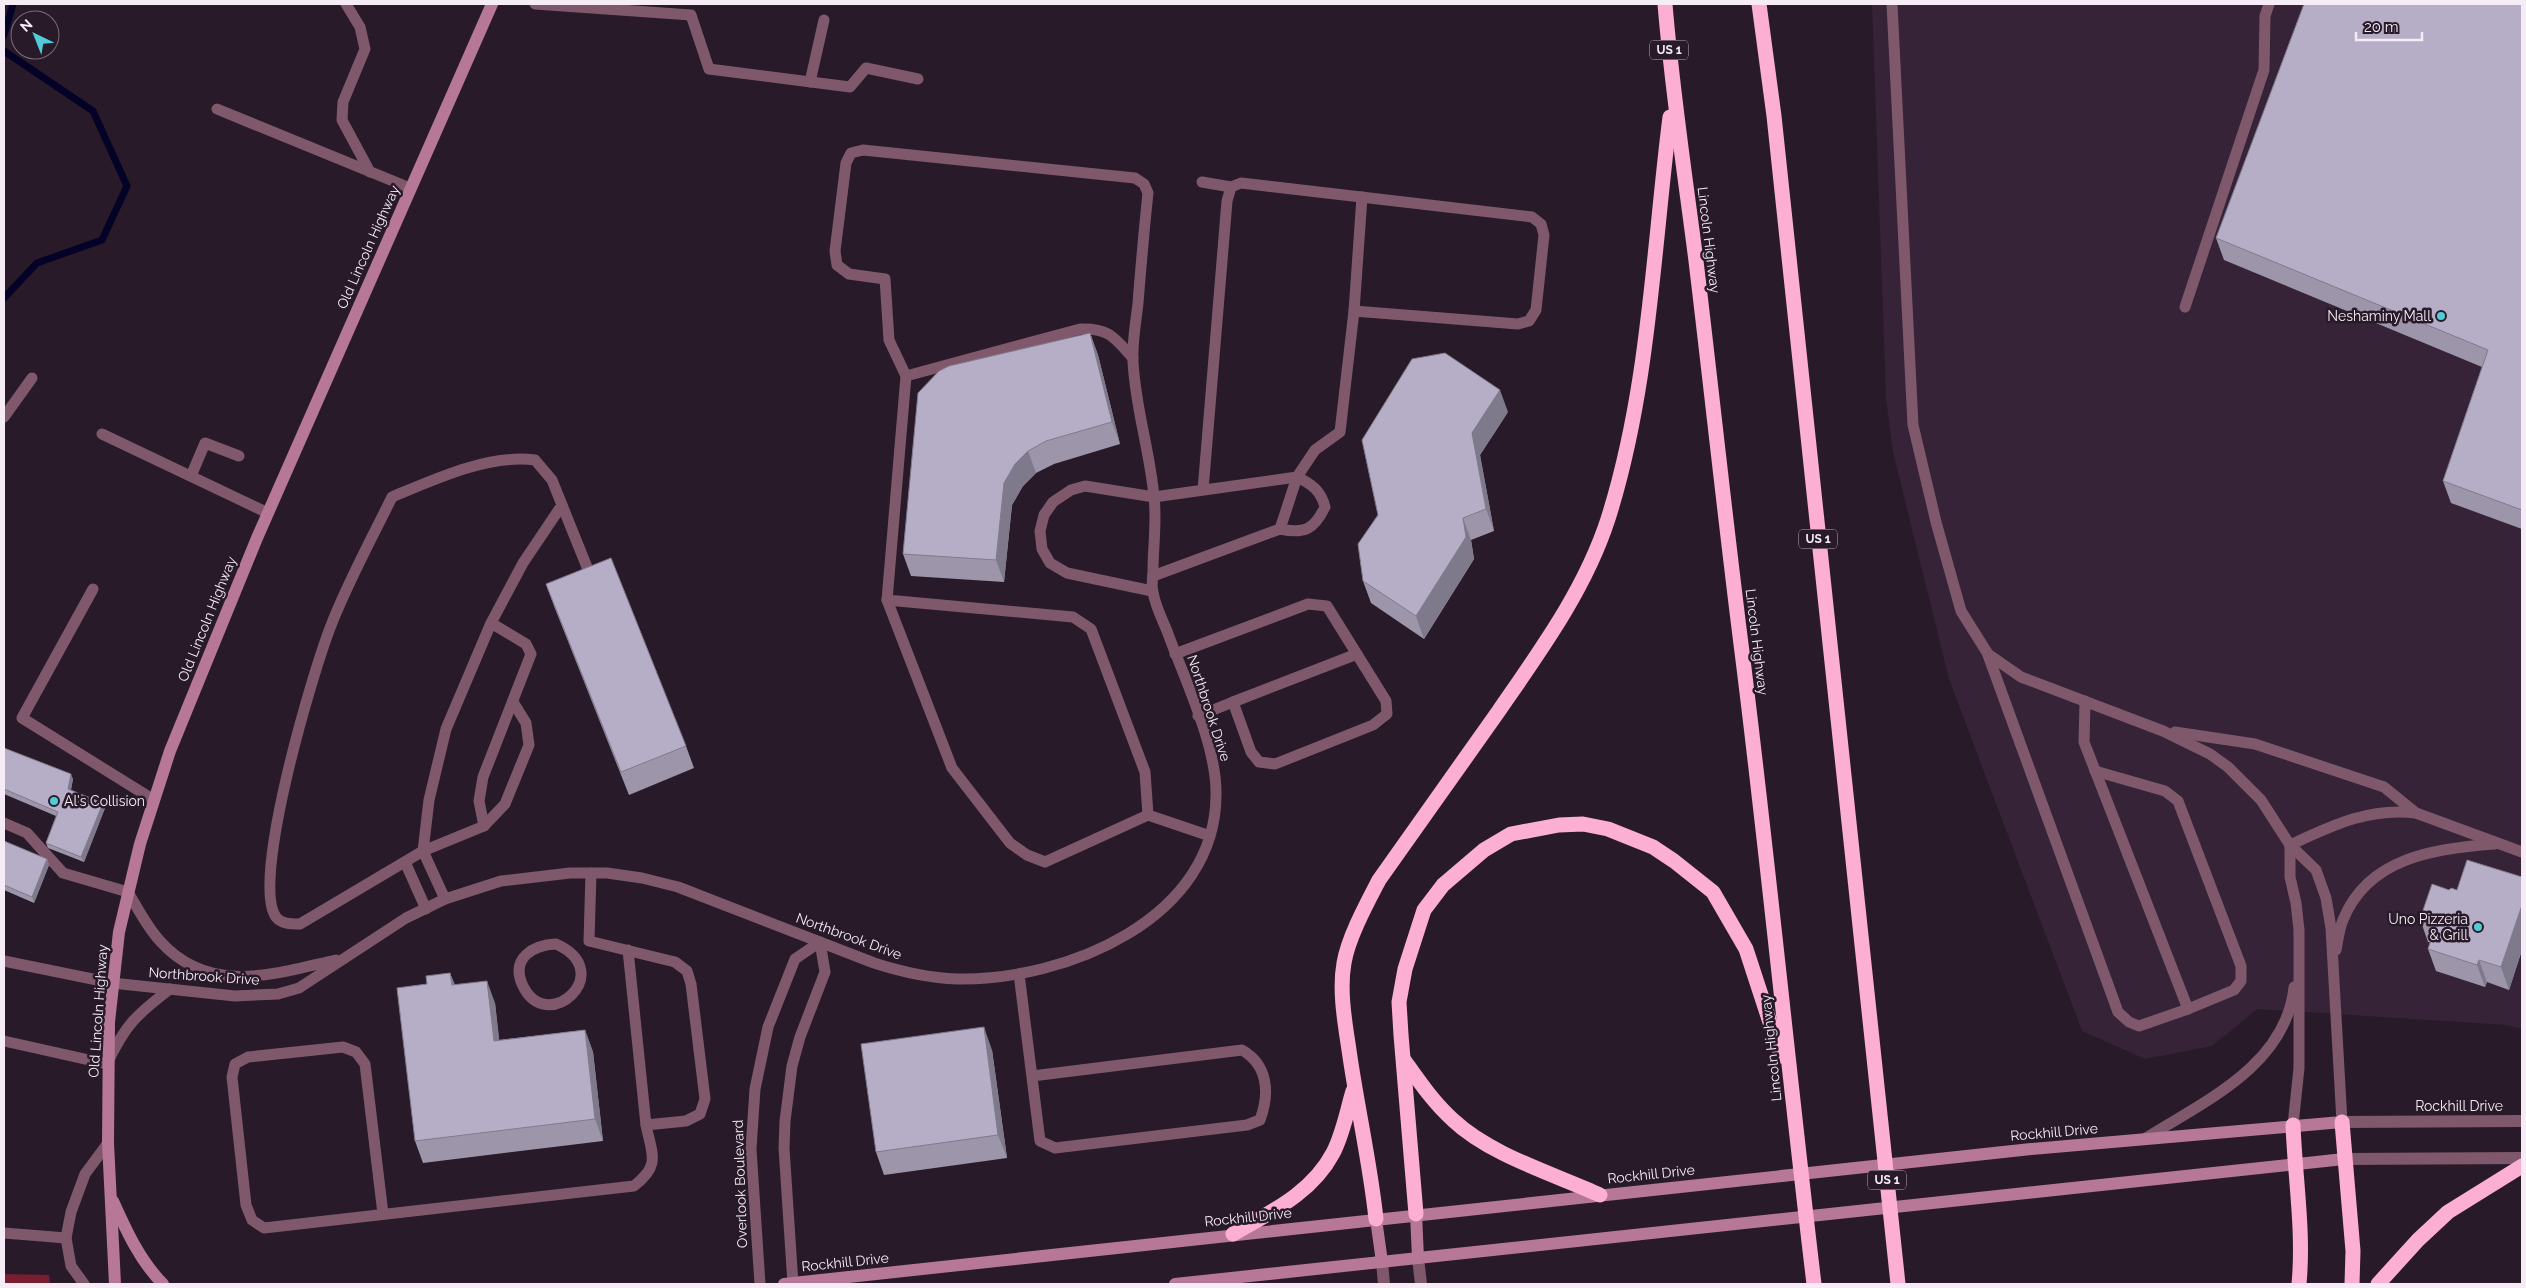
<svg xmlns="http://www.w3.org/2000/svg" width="2526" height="1288" font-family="Raleway,sans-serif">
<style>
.built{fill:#362337}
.green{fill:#791e31}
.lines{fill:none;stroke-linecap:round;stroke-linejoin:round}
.stream{stroke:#050227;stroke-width:7}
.service{stroke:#7f586b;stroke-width:11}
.tertiary{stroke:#7f586b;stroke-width:12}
.secondary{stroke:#b67896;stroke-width:12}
.motorway{stroke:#fcaed3;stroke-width:15}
.wall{fill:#9d96aa}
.shaded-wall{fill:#7f7a8b}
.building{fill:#b6aec6;stroke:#7f7a8b}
.poi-dot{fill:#52cbd8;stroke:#281a29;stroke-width:2}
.labels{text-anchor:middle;stroke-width:5;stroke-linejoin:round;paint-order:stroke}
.shield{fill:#281a29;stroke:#b8adb8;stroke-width:1}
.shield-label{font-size:12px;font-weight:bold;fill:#f6ecf6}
.street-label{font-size:14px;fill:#f6ecf6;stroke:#281a29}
.poi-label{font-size:14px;fill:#f6ecf6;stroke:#281a29;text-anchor:end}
</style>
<rect width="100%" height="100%" fill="#281a29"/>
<!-- built -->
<polygon class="built" points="1872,4 2522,4 2522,1029 2506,1025 2257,1009 2212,1046 2145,1059 2082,1031 1949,679 1893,452 1886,398"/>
<!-- green -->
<polygon class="green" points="4,1274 49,1275 50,1284 4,1284"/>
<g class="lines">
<!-- stream -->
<g class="stream">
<polyline points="4,35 13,4"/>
<polyline points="4,51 93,111 127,186 102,240 37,263 4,298"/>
</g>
<!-- service -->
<g class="service">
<polyline points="346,4 360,27 365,49 343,102 342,120 370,172"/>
<polyline points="535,4 691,15 709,69 850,87 866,68 918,79"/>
<polyline points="1892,4 1913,425 1936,522 1961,611 1988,654 2021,677 2163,731 2210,754 2228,767 2261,800 2290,845 2316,870 2326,898 2331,928 2342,1122"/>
<polyline points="810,82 824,20"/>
<polyline points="217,109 410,188"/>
<polyline points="1202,182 1231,187"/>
<polyline points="2185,307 2264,70 2265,16 2269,4"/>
<polyline points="1354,311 1362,197"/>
<path d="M 906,376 L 1080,329 C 1109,328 1114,337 1133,358"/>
<polyline points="4,417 32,378"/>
<polyline points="102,434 268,513"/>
<polyline points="191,476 205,443 239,456"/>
<polyline points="562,505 593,582"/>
<path d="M 1153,576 L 1280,529 C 1304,534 1314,530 1325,507 C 1321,491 1312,484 1297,477 L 1280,529"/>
<polyline points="93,589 22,718 154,800"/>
<polyline points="1152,591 1067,573 1050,563 1042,549 1040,531 1044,515 1053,502 1071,490 1085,486 1154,497 1297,477 1315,450 1340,432 1354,311 1518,324 1529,321 1536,310 1544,235 1541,224 1532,217 1241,183 1231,187 1227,201 1203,490"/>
<polyline points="887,600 952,768 1010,843 1027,855 1045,862 1148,815"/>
<polyline points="1175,654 1308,604 1327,606 1386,701 1387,714 1373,725 1275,764 1259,762 1251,752 1233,702 1198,716"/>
<polyline points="1988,655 2118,1012 2129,1022 2139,1026 2188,1009 2084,742 2085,701"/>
<polyline points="1233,702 1357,654"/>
<polyline points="2175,732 2255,744 2384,787 2416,813"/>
<polyline points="2095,771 2165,791 2178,801 2241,966 2241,981 2234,990 2188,1009"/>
<path d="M 4,823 L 27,833 L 63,873 L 128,892 C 138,909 147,927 160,941 C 209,996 274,974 336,960"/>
<polyline points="484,826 505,804 529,745 526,723 513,702"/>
<polyline points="2290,845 2290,877 2296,903 2299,930 2299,1068 2293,1125"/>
<path d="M 2290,845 C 2331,826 2369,807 2416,813 L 2522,852"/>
<polyline points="405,862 426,909"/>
<polyline points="591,873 589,941 675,962 687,971 691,984 705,1099 700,1114 686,1121 646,1125 628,950"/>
<path d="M 445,899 L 423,851 L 429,800 L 446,729 L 491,623 L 523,563 L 562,505 L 552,480 L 535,460 C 489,454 435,479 392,497 C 372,538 349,580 332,623 C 314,667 250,882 276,917 C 281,924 291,924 300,924 L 423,851 L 484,826 L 479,801 L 483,777 L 531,654 L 526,644 L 491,623"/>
<path d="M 556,944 C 619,972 546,1038 522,984 C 511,958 533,945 556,944 Z"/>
<path d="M 2336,950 C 2338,940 2339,929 2343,920 C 2368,857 2437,848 2495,844"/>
<path d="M 4,961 L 112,983 L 235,996 L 278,994 L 299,988 L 406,918 L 445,899 L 501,881 L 570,873 L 607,873 L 642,878 L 678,887 L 874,963 C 902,972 928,978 957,979 C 1065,981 1218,919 1216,792 C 1216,744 1184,678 1167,631 C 1162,619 1155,605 1153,592 C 1151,585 1153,577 1153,571 C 1153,546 1157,521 1154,497 C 1150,451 1135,407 1133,361 C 1132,342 1136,322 1138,303 C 1141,266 1144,230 1148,193 L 1144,184 L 1135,178 L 863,150 L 851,153 L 846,163 L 835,251 L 837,265 L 849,274 L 885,279 L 889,340 L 906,376 L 887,600 L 1073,617 L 1091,629 L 1145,772 L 1148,815 L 1210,836"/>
<path d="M 1019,974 L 1040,1141 L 1055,1148 L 1247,1125 L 1260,1120 C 1270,1093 1268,1065 1242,1050 L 1032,1076"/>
<path d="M 4,1041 L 107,1064 C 125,1025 136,1015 170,989"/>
<path d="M 2146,1138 C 2205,1101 2286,1065 2294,987"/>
<path d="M 383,1214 L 365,1064 L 356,1052 L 343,1047 L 248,1057 L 235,1064 L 232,1077 L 246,1205 L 252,1220 L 264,1228 L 634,1186 C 661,1165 652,1155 646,1125"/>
<polyline points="4,1233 66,1238"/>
<polyline points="84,1284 71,1266 66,1238 71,1212 85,1174 108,1143"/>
<polyline points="760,1284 751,1149 755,1089 768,1027 795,959 820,942 825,972 800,1037 792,1066 785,1121 784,1148 793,1284"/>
</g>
<!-- tertiary -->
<g class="tertiary">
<polyline points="2342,1122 2522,1121"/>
<polyline points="2344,1159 2522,1158"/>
<polyline points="1418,1258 1421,1284"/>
<polyline points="1382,1262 1384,1284"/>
</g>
<!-- secondary -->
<g class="secondary">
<path d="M 113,1201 C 126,1230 140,1261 163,1284"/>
<polyline points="1416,1214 1418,1258"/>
<polyline points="1376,1219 1382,1262"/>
<polyline points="115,1284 108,1143 109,1022 119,932 140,844 170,751 257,538 492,4"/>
<polyline points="784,1284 2031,1149 2342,1122"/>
<polyline points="1175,1284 2344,1159"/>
</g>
<!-- motorway -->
<g class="motorway">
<path d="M 1665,4 C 1672,90 1685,175 1696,261 C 1712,394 1726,527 1743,660 C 1769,868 1789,1076 1814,1284"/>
<polyline points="1759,4 1774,116 1898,1284"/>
<path d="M 1404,1060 C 1419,1081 1433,1102 1453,1120 C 1490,1155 1554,1174 1600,1195"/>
<polyline points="2342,1122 2353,1251 2352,1284"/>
<path d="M 2293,1125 C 2295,1178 2304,1231 2299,1284"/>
<polyline points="1416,1214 1401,1035 1399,1002 1405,969 1424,910 1443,885 1484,850 1511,834 1559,825 1583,824 1608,829 1653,847 1674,861 1713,892 1746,949 1781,1056"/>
<path d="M 1376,1219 C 1370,1162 1357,1107 1349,1050 C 1345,1023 1339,991 1344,963 C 1348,938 1367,903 1379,880 C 1419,824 1458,768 1498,712 C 1540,651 1585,590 1608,519 C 1649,390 1653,251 1670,117"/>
<path d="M 1233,1234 C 1271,1212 1312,1193 1333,1153 C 1343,1134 1347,1111 1353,1091"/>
<polyline points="2378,1284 2418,1240 2448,1212 2522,1166"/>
</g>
</g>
<!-- wall -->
<g class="wall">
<polygon points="2522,4 2522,529 2451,503 2443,481 2482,367 2224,260 2216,238"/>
<polygon points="1090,333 1098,355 1120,444 1054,464 1036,473 1023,486 1012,505 1004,582 911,576 903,554"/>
<polygon points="1508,412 1480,455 1494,531 1471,540 1474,559 1424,639 1371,603 1363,581"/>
<polygon points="546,584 686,746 694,768 629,795 554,606"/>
<polygon points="4,748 73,779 71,790 105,808 84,862 48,848 46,843 56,816 4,794"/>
<polygon points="4,841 47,859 49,865 34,903 4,890"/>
<polygon points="2522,877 2522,950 2509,990 2487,982 2485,987 2436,971 2428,949 2430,942 2428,942 2420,919 2449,890 2457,890"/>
<polygon points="450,973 455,985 495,1003 499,1040 585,1030 593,1052 603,1141 423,1163 415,1141 427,984"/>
<polygon points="992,1050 1007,1158 884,1175 876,1152"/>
</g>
<!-- shaded-wall -->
<g class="shaded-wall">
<polygon points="1090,333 1098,355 1120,444 1112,422"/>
<polygon points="1500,390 1508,412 1480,455 1494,531 1486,509 1472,433"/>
<polygon points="1028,451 1036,473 1023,486 1012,505 1004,582 996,560 1004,483 1015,464"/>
<polygon points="1463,518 1471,540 1474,559 1424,639 1416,616"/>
<polygon points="71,774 73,779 70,794 68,789"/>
<polygon points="103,803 105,808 84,862 81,857"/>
<polygon points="47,859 49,865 34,903 32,897"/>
<polygon points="2522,905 2522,950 2509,990 2501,967"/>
<polygon points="2479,960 2487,982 2485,987 2477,965"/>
<polygon points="450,973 458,995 452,985"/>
<polygon points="487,981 495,1003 502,1063 494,1041"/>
<polygon points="984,1027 992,1050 1007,1158 998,1135"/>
<polygon points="585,1030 593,1052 603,1141 595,1119"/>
</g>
<!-- building -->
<g class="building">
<polygon points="2304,4 2522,4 2522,510 2443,481 2488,350 2216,238"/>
<polygon points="1090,333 1112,422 1046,441 1028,451 1015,464 1004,483 996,560 903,554 918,393 939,371 949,366"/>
<polygon points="1445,353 1500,390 1472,433 1486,509 1463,518 1466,537 1416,616 1363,581 1358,544 1378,515 1362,440 1412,359"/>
<polygon points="611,558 686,746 621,772 546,584"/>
<polygon points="4,748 71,774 68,789 103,803 81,857 46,843 58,812 4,789"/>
<polygon points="4,841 47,859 32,897 4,885"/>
<polygon points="2467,860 2522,877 2522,905 2501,967 2479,960 2477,965 2428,949 2436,925 2420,919 2432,884 2449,890 2451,888 2457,890"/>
<polygon points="450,973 452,985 487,981 494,1041 585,1030 595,1119 415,1141 397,988 427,984 426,976"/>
<polygon points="984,1027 998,1135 876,1152 861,1044"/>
</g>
<!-- markers -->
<g class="poi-dot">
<circle cx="2441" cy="316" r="5"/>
<circle cx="54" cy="801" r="5"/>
<circle cx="2478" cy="927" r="5"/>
</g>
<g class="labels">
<!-- shield labels -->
<g class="shield">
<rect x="1650" y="40.5" width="38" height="19" rx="4"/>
<rect x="1799" y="529.5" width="38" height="19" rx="4"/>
<rect x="1868" y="1170.5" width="38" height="19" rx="4"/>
</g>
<g class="shield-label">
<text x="1669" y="54">US 1</text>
<text x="1818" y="543">US 1</text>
<text x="1887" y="1184">US 1</text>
</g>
<!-- street labels -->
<g class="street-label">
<text transform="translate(1709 240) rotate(83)" y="5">Lincoln Highway</text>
<text transform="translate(368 247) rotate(-66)" y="5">Old Lincoln Highway</text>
<text transform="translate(207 619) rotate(-68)" y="5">Old Lincoln Highway</text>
<text transform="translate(1757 642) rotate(83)" y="5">Lincoln Highway</text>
<text transform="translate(1209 708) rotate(72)" y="5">Northbrook Drive</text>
<text transform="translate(849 936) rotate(20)" y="5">Northbrook Drive</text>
<text transform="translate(204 976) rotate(4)" y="5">Northbrook Drive</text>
<text transform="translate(98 1011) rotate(-86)" y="5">Old Lincoln Highway</text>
<text transform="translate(1771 1048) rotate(-96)" y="5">Lincoln Highway</text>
<text x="2459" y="1111">Rockhill Drive</text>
<text transform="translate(2054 1132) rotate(-5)" y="5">Rockhill Drive</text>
<text transform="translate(1651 1174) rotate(-6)" y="5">Rockhill Drive</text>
<text transform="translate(740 1184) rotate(-92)" y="5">Overlook Boulevard</text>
<text transform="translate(1248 1217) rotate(-6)" y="5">Rockhill Drive</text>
<text transform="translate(845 1262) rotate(-6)" y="5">Rockhill Drive</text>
</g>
<!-- poi labels -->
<g class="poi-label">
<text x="2431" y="321">Neshaminy Mall</text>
<text x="64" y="806" text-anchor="start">Al's Collision</text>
<text x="2468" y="924">Uno Pizzeria<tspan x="2468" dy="16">&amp; Grill</tspan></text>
</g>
</g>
<!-- border -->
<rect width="2526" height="1288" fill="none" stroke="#f6ecf6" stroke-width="10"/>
<!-- north arrow -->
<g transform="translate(35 35) rotate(317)"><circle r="24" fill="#281a29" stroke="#7a6e7b"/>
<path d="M0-4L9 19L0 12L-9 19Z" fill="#52cbd8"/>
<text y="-8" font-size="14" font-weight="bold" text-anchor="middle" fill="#f6ecf6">N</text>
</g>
<!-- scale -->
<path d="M2356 32v8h66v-8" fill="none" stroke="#f6ecf6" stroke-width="2.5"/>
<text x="2364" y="32" font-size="15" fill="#f6ecf6" stroke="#281a29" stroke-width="4" paint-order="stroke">20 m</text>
</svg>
